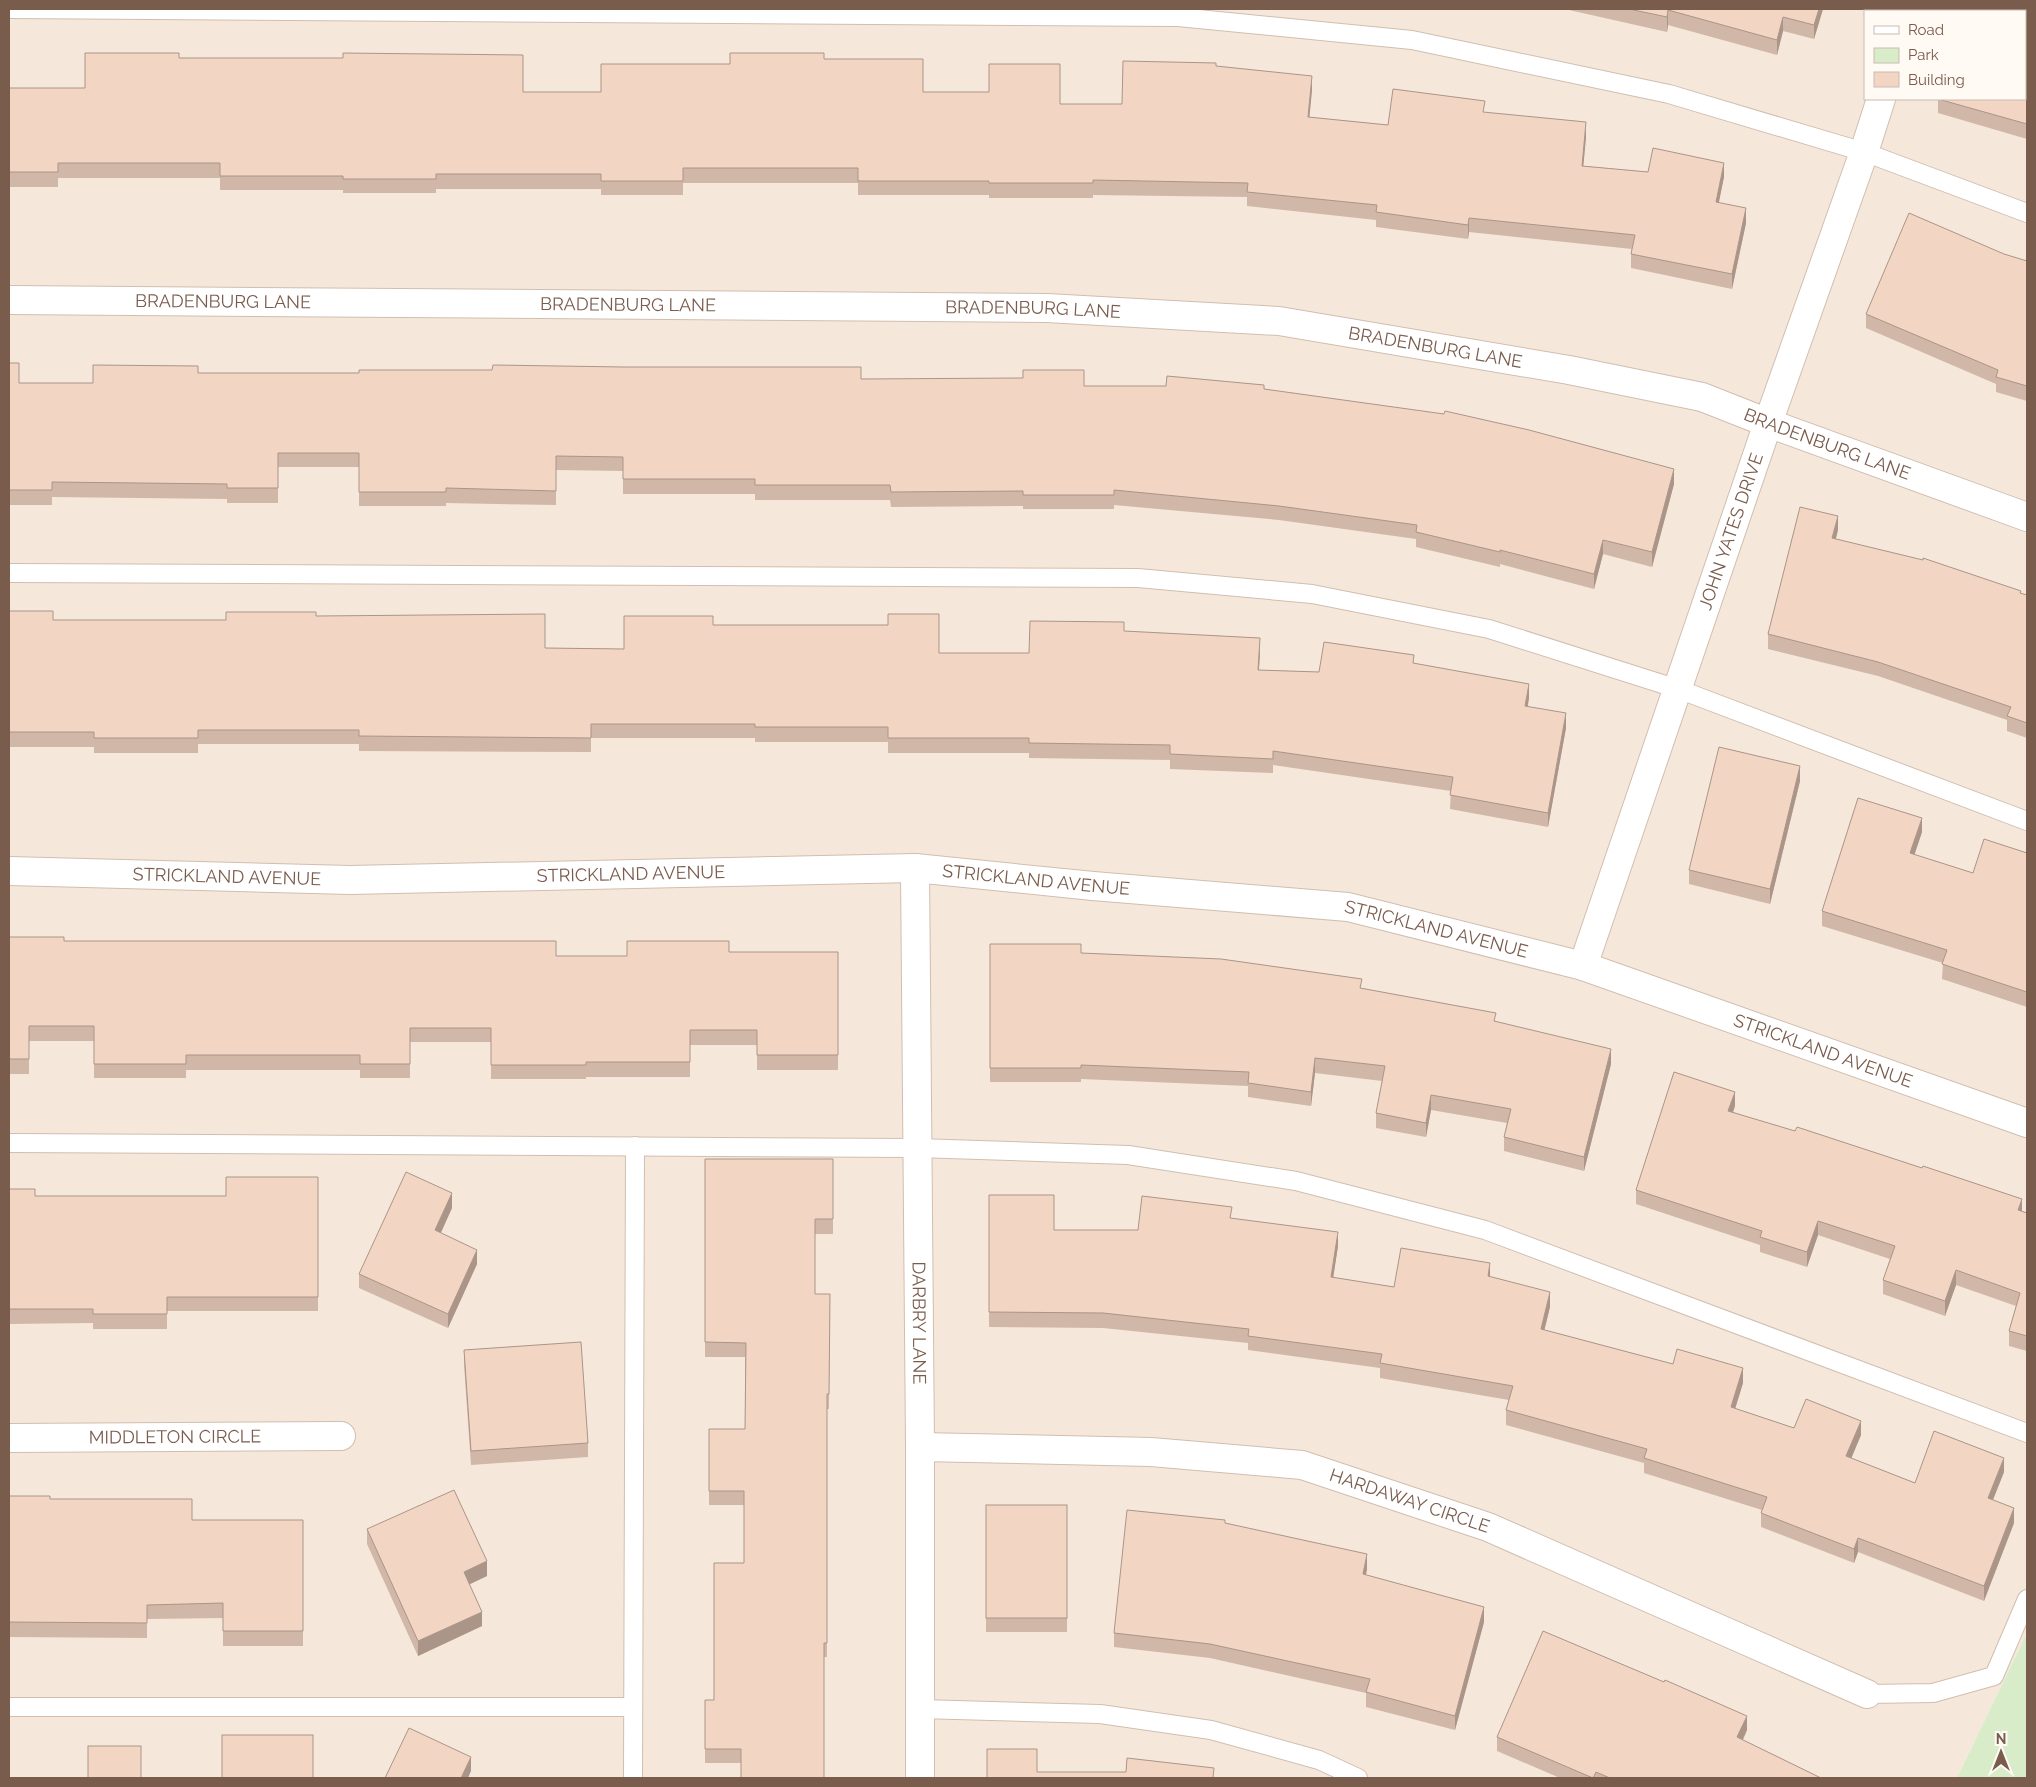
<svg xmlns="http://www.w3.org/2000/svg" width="2036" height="1787" font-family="Raleway,sans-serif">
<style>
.residential{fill:#f5e8da;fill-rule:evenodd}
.green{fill:#d8ecc9}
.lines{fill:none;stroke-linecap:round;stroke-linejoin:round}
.lane-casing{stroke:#d1beb0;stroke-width:20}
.street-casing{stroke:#d1beb0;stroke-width:30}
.lane{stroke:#fff;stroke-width:18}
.street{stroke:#fff;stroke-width:28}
.wall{fill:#d1b7a8}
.shaded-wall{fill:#aa9588}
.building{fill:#f3d5c3;stroke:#aa9588}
.labels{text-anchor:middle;stroke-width:4.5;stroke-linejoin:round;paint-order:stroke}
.street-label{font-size:18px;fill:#7a5c4d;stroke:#fffaf3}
</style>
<rect width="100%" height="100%" fill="#fdf6ec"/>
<!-- residential -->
<path class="residential" d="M 9,9 L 2027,9 L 2027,1633 L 1957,1778 L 9,1778 ZM 1865,11 L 2025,11 L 2025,99 L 1865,99 Z"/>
<!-- green -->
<polygon class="green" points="2027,1633 2027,1778 1957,1778"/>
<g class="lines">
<!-- lane casing -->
<g class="lane-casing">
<g id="lane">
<polyline points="9,9 1178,17 1412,40 1669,94 1864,152 2027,213"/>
<polyline points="9,573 1138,578 1312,594 1489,629 1678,689 2027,821"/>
<polyline points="9,1143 917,1148 1128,1155 1296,1181 1485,1230 2027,1433"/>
<polyline points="1867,1694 1933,1693 1994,1676 2027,1599"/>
<polyline points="9,1707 633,1707"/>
<polyline points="920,1709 1100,1714 1211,1730 1319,1760 1358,1778"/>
<polyline points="633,1778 635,1146"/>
</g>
</g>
<!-- street casing -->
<g class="street-casing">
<g id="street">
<polyline points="1908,11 1908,9"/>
<path id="s1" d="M 9,300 L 1047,308 L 1279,321 L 1569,370 L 1702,397 L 1768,423 L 2027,517"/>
<path id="s2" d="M 915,868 L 920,1447 L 920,1778"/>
<path id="s3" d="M 9,871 L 350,880 L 915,868 L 1093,886 L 1348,907 L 1583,966 L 2027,1123"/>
<path id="s4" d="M 1583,966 L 1768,423 L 1864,152 L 1881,99"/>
<path id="s5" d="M 9,1438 L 341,1436"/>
<path id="s6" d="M 920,1447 L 1151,1452 L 1302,1465 L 1488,1527 L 1867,1694"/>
</g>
</g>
<!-- lane -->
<use href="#lane" class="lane"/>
<!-- street -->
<use href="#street" class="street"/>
</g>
<!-- wall -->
<g class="wall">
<polygon points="1569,9 1823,9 1814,39 1783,31 1777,55 1668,25 1667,32 1569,10"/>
<polygon points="2027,9 2027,139 1938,113 1938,99"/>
<polygon points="179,58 523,92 601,92 730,64 824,59 923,92 1060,104 1122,104 1216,66 1312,90 1309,117 1388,125 1485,113 1586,137 1583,166 1648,172 1724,177 1718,203 1746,223 1732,289 1631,268 1631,254 1632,249 1469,232 1468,239 1376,227 1376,220 1247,206 1247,197 1093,195 1093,198 989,198 989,195 858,195 858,183 683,183 683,195 601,195 601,189 436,189 436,193 343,193 343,190 220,190 220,178 58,178 58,187 9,187 9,88 85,88"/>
<polygon points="2004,254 2027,261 2027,401 1996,392 1996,384 1866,328 1866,314"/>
<polygon points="9,363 19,383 93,383 198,373 861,379 1084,386 1264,389 1674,484 1652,567 1603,554 1594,589 1500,564 1500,567 1416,547 1416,539 1279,520 1114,505 1114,509 1023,509 1023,506 891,507 890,500 755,500 755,494 623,494 623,471 556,470 556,505 446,503 446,506 359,506 359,467 278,467 278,503 227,503 227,499 52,497 52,505 9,505"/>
<polygon points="1838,530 1836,539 2027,595 2027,738 2007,731 2007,720 1878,676 1768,649 1768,634"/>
<polygon points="9,611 53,620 226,620 316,616 545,648 624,649 713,625 939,653 1029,653 1124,631 1260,652 1259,670 1319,672 1414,663 1529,698 1528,706 1566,728 1548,827 1450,809 1451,791 1273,765 1273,773 1170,769 1170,760 1029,758 1029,753 888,753 888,742 755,742 755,738 591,738 591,752 359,751 359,744 198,744 198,753 94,753 94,747 9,747"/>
<polygon points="1800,781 1770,904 1689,884 1689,870"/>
<polygon points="1922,832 1914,855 1973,873 2027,853 2027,1007 1942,979 1943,963 1822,926 1822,911"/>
<polygon points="9,937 64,941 556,956 627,956 729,952 838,952 838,1070 757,1070 757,1045 690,1045 690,1077 586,1077 586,1079 491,1079 491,1042 410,1042 410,1078 360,1078 360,1070 186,1070 186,1078 94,1078 94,1041 29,1041 29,1074 9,1074"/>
<polygon points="990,944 1081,953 1362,988 1496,1021 1611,1064 1584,1171 1504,1151 1504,1137 1507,1123 1431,1110 1426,1137 1376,1128 1376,1113 1382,1081 1315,1073 1311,1106 1248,1097 1248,1086 1081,1079 1081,1082 990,1082"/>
<polygon points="1735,1106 1733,1112 2027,1213 2027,1351 2009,1346 2009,1331 2016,1306 1956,1285 1945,1316 1883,1294 1883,1280 1890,1259 1818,1235 1807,1267 1760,1252 1760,1245 1636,1204 1636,1190"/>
<polygon points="705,1159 833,1159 833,1234 815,1234 815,1294 830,1294 829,1409 827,1409 827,1657 824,1657 741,1763 705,1763 705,1700 714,1700 744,1563 744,1505 709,1505 709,1429 745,1429 745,1357 705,1357"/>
<polygon points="318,1177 318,1311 167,1311 167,1329 93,1329 93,1323 9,1324 9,1189 35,1196 226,1196"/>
<polygon points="989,1195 1054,1230 1138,1230 1232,1218 1338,1246 1333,1278 1394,1287 1490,1277 1550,1307 1544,1330 1743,1383 1735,1409 1794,1428 1861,1435 1851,1458 1915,1483 2004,1472 1993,1500 2014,1523 1984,1601 1858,1552 1854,1563 1761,1527 1761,1513 1762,1510 1644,1473 1644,1463 1506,1425 1506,1410 1509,1400 1380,1378 1380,1368 1248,1350 1248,1343 1103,1328 989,1327"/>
<polygon points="452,1208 441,1233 477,1264 448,1328 359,1288 359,1274"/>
<polygon points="464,1350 588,1443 588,1457 471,1465 464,1365"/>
<polygon points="9,1496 50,1499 192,1520 303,1520 303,1646 223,1646 223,1618 147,1619 147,1638 9,1637"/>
<rect x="986" y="1505" width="81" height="127"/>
<polygon points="1225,1523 1367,1569 1366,1575 1484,1622 1455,1730 1366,1707 1366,1693 1210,1658 1114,1647 1114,1633"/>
<polygon points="367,1529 487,1576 469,1584 482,1626 418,1656 367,1544"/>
<polygon points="1747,1730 1743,1740 1821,1778 1560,1778 1497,1751 1497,1737"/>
</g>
<!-- shaded-wall -->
<g class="shaded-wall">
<polygon points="1819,9 1823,9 1814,39 1814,25"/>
<polygon points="1668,10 1668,25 1667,32 1667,17"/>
<polygon points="1783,17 1783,31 1777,55 1777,40"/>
<polygon points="1312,76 1312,90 1308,132 1308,117"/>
<polygon points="1586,122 1586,137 1582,181 1582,166"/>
<polygon points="1724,163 1724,177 1716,217 1716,202"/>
<polygon points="1746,208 1746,223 1732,289 1732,274"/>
<polygon points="1469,218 1469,232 1468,239 1468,225"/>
<polygon points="1674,469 1674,484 1652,567 1652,552"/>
<polygon points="1838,516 1838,530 1832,552 1832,538"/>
<polygon points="1603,540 1603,554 1594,589 1594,574"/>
<polygon points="1260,638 1260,652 1258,685 1258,670"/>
<polygon points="1529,684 1529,698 1525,720 1525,706"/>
<polygon points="1566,713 1566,728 1548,827 1548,813"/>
<polygon points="1800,766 1800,781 1770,904 1770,889"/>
<polygon points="1922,818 1922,832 1910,868 1910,853"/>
<polygon points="1611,1049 1611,1064 1584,1171 1584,1157"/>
<polygon points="1315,1058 1315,1073 1311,1106 1311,1092"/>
<polygon points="1735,1092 1735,1106 1728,1126 1728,1111"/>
<polygon points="1431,1095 1431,1110 1426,1137 1426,1123"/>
<polygon points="452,1193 452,1208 435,1245 435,1230"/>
<polygon points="2022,1199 2022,1213 2018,1210"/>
<polygon points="1818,1221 1818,1235 1807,1267 1807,1252"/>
<polygon points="1338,1232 1338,1246 1331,1292 1331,1277"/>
<polygon points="477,1250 477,1264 448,1328 448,1314"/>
<polygon points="1490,1263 1490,1277 1488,1276"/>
<polygon points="1956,1270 1956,1285 1945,1316 1945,1301"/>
<polygon points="1550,1292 1550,1307 1541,1344 1541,1329"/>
<polygon points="1743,1368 1743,1383 1731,1422 1731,1407"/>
<polygon points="1861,1421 1861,1435 1846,1471 1846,1456"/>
<polygon points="2004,1458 2004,1472 1988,1512 1988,1498"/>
<polygon points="2014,1508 2014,1523 1984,1601 1984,1586"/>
<polygon points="1858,1538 1858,1552 1854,1563 1854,1549"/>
<polygon points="1367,1554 1367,1569 1363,1589 1363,1574"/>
<polygon points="487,1561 487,1576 464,1587 464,1572"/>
<polygon points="1484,1607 1484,1622 1455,1730 1455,1716"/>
<polygon points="482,1612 482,1626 418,1656 418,1641"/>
<polygon points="1747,1716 1747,1730 1737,1752 1737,1737"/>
<polygon points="471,1757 471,1771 468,1778 461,1778"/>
</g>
<!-- building -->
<g class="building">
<polygon points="1629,9 1819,9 1814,25 1783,17 1777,40 1668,10 1667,17"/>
<polygon points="1963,9 2027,9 2027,124 1938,99 2025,99 2025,11 1962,11"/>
<polygon points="85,53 179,53 179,58 343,58 343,53 523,55 523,92 601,92 601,64 730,64 730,53 824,53 824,59 923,59 923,92 989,92 989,64 1060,64 1060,104 1122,104 1123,61 1216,63 1216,66 1312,76 1308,117 1388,125 1393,89 1485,101 1483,112 1586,122 1582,166 1648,172 1653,148 1724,163 1716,202 1746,208 1732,274 1631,254 1635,235 1469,218 1468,225 1376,212 1377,205 1247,192 1248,183 1093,180 1093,183 989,183 989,181 858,181 858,168 683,168 683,181 601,181 601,174 436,174 436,179 343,179 343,176 220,176 220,163 58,163 58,172 9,172 9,88 85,88"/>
<polygon points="1909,213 2004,254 2027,261 2027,386 1996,377 1998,370 1866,314"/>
<polygon points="9,363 19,363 19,383 93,383 93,365 198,366 198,373 359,373 359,370 492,370 493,365 624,367 861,367 861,379 1023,378 1023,370 1084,370 1084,386 1166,386 1167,376 1264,385 1264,389 1444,414 1445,411 1529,430 1674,469 1652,552 1603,540 1594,574 1500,550 1500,552 1416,532 1417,525 1279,506 1114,490 1114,495 1023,495 1023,491 891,492 890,485 755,485 755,479 623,479 623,457 556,456 556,491 446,488 446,492 359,492 359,453 278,453 278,488 227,488 227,484 52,482 52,490 9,490"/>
<polygon points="1800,507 1838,516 1832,538 1923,560 1923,558 2021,591 2020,593 2027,595 2027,723 2007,716 2011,707 1878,662 1768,634"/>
<polygon points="9,611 53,611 53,620 226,620 226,612 316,612 316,616 545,614 545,648 624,649 624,616 713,616 713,625 888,625 888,614 939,614 939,653 1029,653 1030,621 1124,622 1124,631 1260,638 1258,670 1319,672 1324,642 1414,655 1413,663 1529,684 1525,706 1566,713 1548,813 1450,795 1453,777 1273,751 1273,759 1170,754 1170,745 1029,743 1029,738 888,738 888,727 755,727 755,724 591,724 591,738 359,736 359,730 198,730 198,738 94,738 94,732 9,732"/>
<polygon points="1719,747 1800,766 1770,889 1689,870"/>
<polygon points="1858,798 1922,818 1910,853 1973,873 1984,839 2027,853 2027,992 1942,964 1947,950 1822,911"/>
<polygon points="9,937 64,937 64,941 556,941 556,956 627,956 627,941 729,941 729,952 838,952 838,1055 757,1055 757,1030 690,1030 690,1062 586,1062 586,1065 491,1065 491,1028 410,1028 410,1064 360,1064 360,1055 186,1055 186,1064 94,1064 94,1026 29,1026 29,1059 9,1059"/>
<polygon points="990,944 1081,944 1081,953 1221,959 1362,979 1360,988 1496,1013 1494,1021 1611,1049 1584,1157 1504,1137 1511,1109 1431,1095 1426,1123 1376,1113 1385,1066 1315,1058 1311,1092 1248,1083 1249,1072 1081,1065 1081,1068 990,1068"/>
<polygon points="1674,1072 1735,1092 1728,1111 1795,1131 1797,1127 1922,1168 1923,1166 2022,1199 2018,1210 2027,1213 2027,1336 2009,1331 2020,1293 1956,1270 1945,1301 1883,1280 1895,1246 1818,1221 1807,1252 1760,1237 1762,1231 1636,1190"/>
<polygon points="705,1159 833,1159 833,1219 815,1219 815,1294 830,1294 829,1394 827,1394 827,1643 824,1643 824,1778 741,1778 741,1749 705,1749 705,1700 714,1700 714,1563 744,1563 744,1491 709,1491 709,1429 745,1429 746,1343 705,1342"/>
<polygon points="406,1172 452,1193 435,1230 477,1250 448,1314 359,1274"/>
<polygon points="226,1177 318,1177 318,1297 167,1297 167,1314 93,1314 93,1309 9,1309 9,1189 35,1189 35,1196 226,1196"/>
<polygon points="989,1195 1054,1195 1054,1230 1138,1230 1142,1196 1232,1207 1230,1218 1338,1232 1331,1277 1394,1287 1401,1248 1490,1263 1488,1276 1550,1292 1541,1329 1673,1364 1677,1349 1743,1368 1731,1407 1794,1428 1806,1399 1861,1421 1846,1456 1915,1483 1934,1431 2004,1458 1988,1498 2014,1508 1984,1586 1858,1538 1854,1549 1761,1513 1767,1497 1644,1458 1647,1449 1506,1410 1513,1386 1380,1363 1382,1354 1248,1336 1249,1329 1103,1313 989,1312"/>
<polygon points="581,1342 588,1443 471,1451 464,1350"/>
<polygon points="454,1490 487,1561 464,1572 482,1612 418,1641 367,1529"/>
<polygon points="9,1496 50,1496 50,1499 192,1499 192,1520 303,1520 303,1631 223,1631 223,1603 147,1605 147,1623 9,1622"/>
<rect x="986" y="1505" width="81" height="113"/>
<polygon points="1127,1510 1225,1520 1225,1523 1367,1554 1363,1574 1484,1607 1455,1716 1366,1692 1370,1679 1210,1644 1114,1633"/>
<polygon points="1543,1631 1664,1682 1665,1680 1747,1716 1737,1737 1821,1778 1610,1778 1596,1772 1593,1778 1497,1737"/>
<polygon points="409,1728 471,1757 461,1778 385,1778"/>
<rect x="222" y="1735" width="91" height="43"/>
<rect x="88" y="1746" width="53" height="32"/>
<polygon points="987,1749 1037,1749 1037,1772 1126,1772 1127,1758 1214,1768 1213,1778 987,1778"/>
</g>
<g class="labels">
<!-- street labels -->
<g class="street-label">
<text dy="6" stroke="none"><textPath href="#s1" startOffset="214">BRADENBURG LANE</textPath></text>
<text dy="6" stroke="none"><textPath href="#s1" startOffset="619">BRADENBURG LANE</textPath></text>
<text dy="6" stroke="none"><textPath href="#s1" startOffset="1024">BRADENBURG LANE</textPath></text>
<text dy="6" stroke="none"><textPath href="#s1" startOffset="1429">BRADENBURG LANE</textPath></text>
<text dy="6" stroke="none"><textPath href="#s1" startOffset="1834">BRADENBURG LANE</textPath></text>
<text dy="6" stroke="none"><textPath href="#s4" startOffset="459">JOHN YATES DRIVE</textPath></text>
<text dy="6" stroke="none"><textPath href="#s3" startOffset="622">STRICKLAND AVENUE</textPath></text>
<text dy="6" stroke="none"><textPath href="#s3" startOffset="218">STRICKLAND AVENUE</textPath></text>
<text dy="6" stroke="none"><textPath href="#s3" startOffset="1028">STRICKLAND AVENUE</textPath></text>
<text dy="6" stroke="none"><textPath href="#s3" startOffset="1432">STRICKLAND AVENUE</textPath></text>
<text dy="6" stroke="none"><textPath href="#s3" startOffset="1838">STRICKLAND AVENUE</textPath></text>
<text dy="6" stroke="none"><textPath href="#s2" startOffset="455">DARBRY LANE</textPath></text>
<text dy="6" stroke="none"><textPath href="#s5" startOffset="166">MIDDLETON CIRCLE</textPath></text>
<text dy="6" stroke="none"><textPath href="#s6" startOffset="496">HARDAWAY CIRCLE</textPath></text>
</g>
</g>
<!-- border -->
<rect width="2036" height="1787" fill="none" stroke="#7a5c4d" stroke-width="20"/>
<!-- legend -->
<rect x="1864" y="10" width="162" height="90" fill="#fffaf3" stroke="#cabbb1"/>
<rect x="1874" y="26" width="25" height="8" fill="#ffffff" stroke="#cabbb1"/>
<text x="1908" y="35" font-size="15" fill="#7a5c4d">Road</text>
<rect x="1874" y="48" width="25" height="15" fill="#d8ecc9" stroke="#cabbb1"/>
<text x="1908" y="60" font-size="15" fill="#7a5c4d">Park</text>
<rect x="1874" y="72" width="25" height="15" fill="#f3d5c3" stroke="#cabbb1"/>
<text x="1908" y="85" font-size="15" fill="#7a5c4d">Building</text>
<!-- north arrow -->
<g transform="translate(2001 1752)" stroke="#fffaf3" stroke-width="4" paint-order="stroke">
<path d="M0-4L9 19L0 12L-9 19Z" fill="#7a5c4d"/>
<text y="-8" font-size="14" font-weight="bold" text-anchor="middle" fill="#7a5c4d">N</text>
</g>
</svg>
